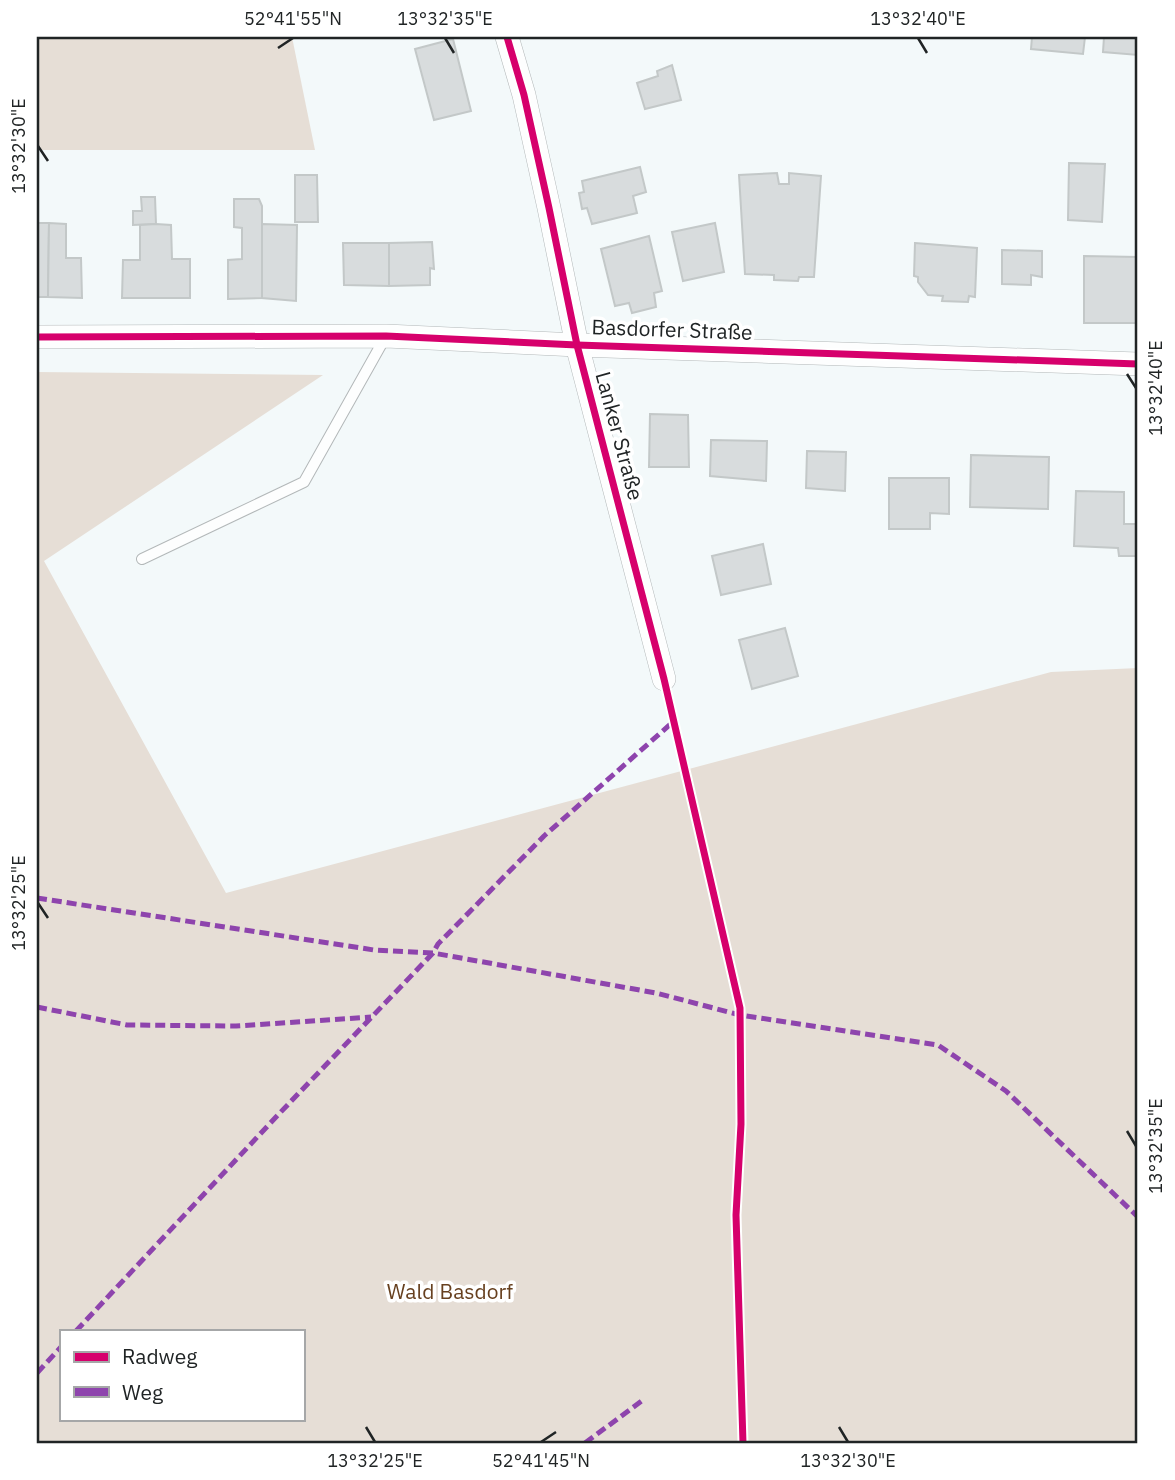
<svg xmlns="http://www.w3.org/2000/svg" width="1175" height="1480" font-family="'IBM Plex Sans',sans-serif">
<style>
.green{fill:#e6ded6;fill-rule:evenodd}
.building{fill:#d8dcdd;stroke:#c3c8c8;stroke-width:2}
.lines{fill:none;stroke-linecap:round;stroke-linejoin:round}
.service-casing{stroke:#b3b8b9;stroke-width:12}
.minor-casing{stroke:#b3b8b9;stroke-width:24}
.service{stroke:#fdfefe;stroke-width:10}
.minor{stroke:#fdfefe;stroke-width:23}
.quiet{stroke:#8e44ad;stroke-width:5;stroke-dasharray:10 5;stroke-linecap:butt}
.cycleway-casing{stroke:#fff;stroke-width:11}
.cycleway{stroke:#d6006c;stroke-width:7}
.ticks{fill:none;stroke:#202425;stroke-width:2.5}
.labels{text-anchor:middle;stroke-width:7;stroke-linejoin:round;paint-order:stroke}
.street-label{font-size:21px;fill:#202425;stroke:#fff}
.park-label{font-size:21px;fill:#67401f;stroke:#fff}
.neatline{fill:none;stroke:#202425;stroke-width:2.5}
.ticks-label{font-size:18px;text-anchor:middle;fill:#202425}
</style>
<rect width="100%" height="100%" fill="#f3f9fa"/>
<!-- green -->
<g class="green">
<polygon points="37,37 292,37 315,150 37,150"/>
<path d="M 37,372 L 323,375 L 44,561 L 226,893 L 1051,672 L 1138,668 L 1138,1443 L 37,1443 ZM 61,1331 L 303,1331 L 303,1419 L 61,1419 Z"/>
</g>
<!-- building -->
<g class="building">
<polygon points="1032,37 1085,37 1083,54 1031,49"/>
<polygon points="1104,37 1138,37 1138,55 1103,52"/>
<polygon points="453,39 471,111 434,120 415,49"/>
<polygon points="672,65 681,100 645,109 637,83 658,76 657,71"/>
<polygon points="1069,163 1105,164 1102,222 1068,220"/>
<polygon points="640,167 646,192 633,196 637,213 592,224 587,208 582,209 579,193 584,192 582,181"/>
<polygon points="777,173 779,184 789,184 789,173 821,176 814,277 799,277 798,281 774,280 774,275 745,274 739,175"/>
<polygon points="295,175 317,175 318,222 295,222"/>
<polygon points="141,197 155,197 156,224 133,225 133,211 142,211"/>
<polygon points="234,199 259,199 262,206 262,298 228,299 228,260 242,259 242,228 234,227"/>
<polygon points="37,223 49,223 48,297 37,297"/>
<polygon points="49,223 66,224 66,258 81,258 82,298 48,297"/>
<polygon points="715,223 724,272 683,281 672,232"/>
<polygon points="156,224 171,225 172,259 190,259 190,298 122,298 123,260 140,260 140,225"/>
<polygon points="262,224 297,225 296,301 262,298"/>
<polygon points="649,236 662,291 654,293 656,307 632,313 629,303 615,306 601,249"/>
<polygon points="432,242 434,269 430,268 430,285 389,286 389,243"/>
<polygon points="343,243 389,243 389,286 344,285"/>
<polygon points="915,243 977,248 975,297 969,296 968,302 942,301 943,296 928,295 918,282 918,277 914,276"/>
<polygon points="1002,250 1042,251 1042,277 1031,275 1031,285 1002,284"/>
<polygon points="1084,256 1138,257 1138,323 1084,323"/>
<polygon points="650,414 688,415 689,467 649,467"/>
<polygon points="711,440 767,441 766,481 710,476"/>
<polygon points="807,451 846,452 845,491 806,488"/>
<polygon points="971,455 1049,457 1048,509 970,507"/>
<polygon points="889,478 949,478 949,514 930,513 930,529 889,529"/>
<polygon points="1076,491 1124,492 1124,524 1138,524 1138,556 1119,556 1118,548 1074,546"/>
<polygon points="763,544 771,584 721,595 712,556"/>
<polygon points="785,628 798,676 752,689 739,640"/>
</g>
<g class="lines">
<!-- service casing -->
<g class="service-casing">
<polyline id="service" points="142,559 304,482 386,336"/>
</g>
<!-- minor casing -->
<g class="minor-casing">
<g id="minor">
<polyline points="507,37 524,95 549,208 577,345 664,679"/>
<polyline points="37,337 386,336 577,345 1138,364"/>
</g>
</g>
<!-- service -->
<use href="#service" class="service"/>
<!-- minor -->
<use href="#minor" class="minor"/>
<!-- quiet -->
<g class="quiet">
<polyline points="37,898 374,950 433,953 656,993 740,1015 938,1045 1006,1091 1138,1217"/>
<polyline points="37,1007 127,1025 236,1026 371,1017"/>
<polyline points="76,1331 276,1117 433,953 438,944 544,836 674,721"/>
<polyline points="37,1373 61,1347"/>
<polyline points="585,1443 643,1400"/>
</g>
<!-- cycleway casing -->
<g class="cycleway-casing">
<g id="cycleway">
<polyline points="507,37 524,95 549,208 577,345 664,679 740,1008 741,1124 736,1215 743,1443"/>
<polyline points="37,337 386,336 577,345 1138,364"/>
</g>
</g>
<!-- cycleway -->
<use href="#cycleway" class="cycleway"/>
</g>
<!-- ticks -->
<path class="ticks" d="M 445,38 L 454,53M 918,38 L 927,53M 278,48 L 293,38M 38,146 L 48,161M 1127,374 L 1136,388M 38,903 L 48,918M 1127,1131 L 1136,1146M 366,1427 L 375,1442M 839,1427 L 848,1442M 541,1442 L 556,1432"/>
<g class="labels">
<!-- street labels -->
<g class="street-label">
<text transform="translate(672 330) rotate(2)" y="7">Basdorfer Straße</text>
<text transform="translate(619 436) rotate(75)" y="7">Lanker Straße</text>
</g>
<!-- park labels -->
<g class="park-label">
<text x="450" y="1299">Wald Basdorf</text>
</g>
</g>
<!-- border -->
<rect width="1175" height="1480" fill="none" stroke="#ffffff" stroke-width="77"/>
<!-- legend -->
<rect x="60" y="1330" width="245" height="91" fill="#ffffff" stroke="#a6a7a8" stroke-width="2"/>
<rect x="74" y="1352" width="35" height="10" fill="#d6006c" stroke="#a6a7a8" stroke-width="2"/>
<text x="122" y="1364" font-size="21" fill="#202425">Radweg</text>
<rect x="74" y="1387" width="35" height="10" fill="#8e44ad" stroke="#a6a7a8" stroke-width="2"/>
<text x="122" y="1400" font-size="21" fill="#202425">Weg</text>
<rect x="38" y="38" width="1098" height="1404" class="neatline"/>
<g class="ticks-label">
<text x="293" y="25">52°41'55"N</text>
<text x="445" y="25">13°32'35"E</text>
<text x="918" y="25">13°32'40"E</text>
<text transform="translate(19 146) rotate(-90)" y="6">13°32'30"E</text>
<text transform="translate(1156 388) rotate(-90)" y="6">13°32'40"E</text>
<text transform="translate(19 903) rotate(-90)" y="6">13°32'25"E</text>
<text transform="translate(1156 1146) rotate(-90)" y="6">13°32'35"E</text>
<text x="375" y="1467">13°32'25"E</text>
<text x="541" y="1467">52°41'45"N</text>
<text x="848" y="1467">13°32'30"E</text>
</g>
</svg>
